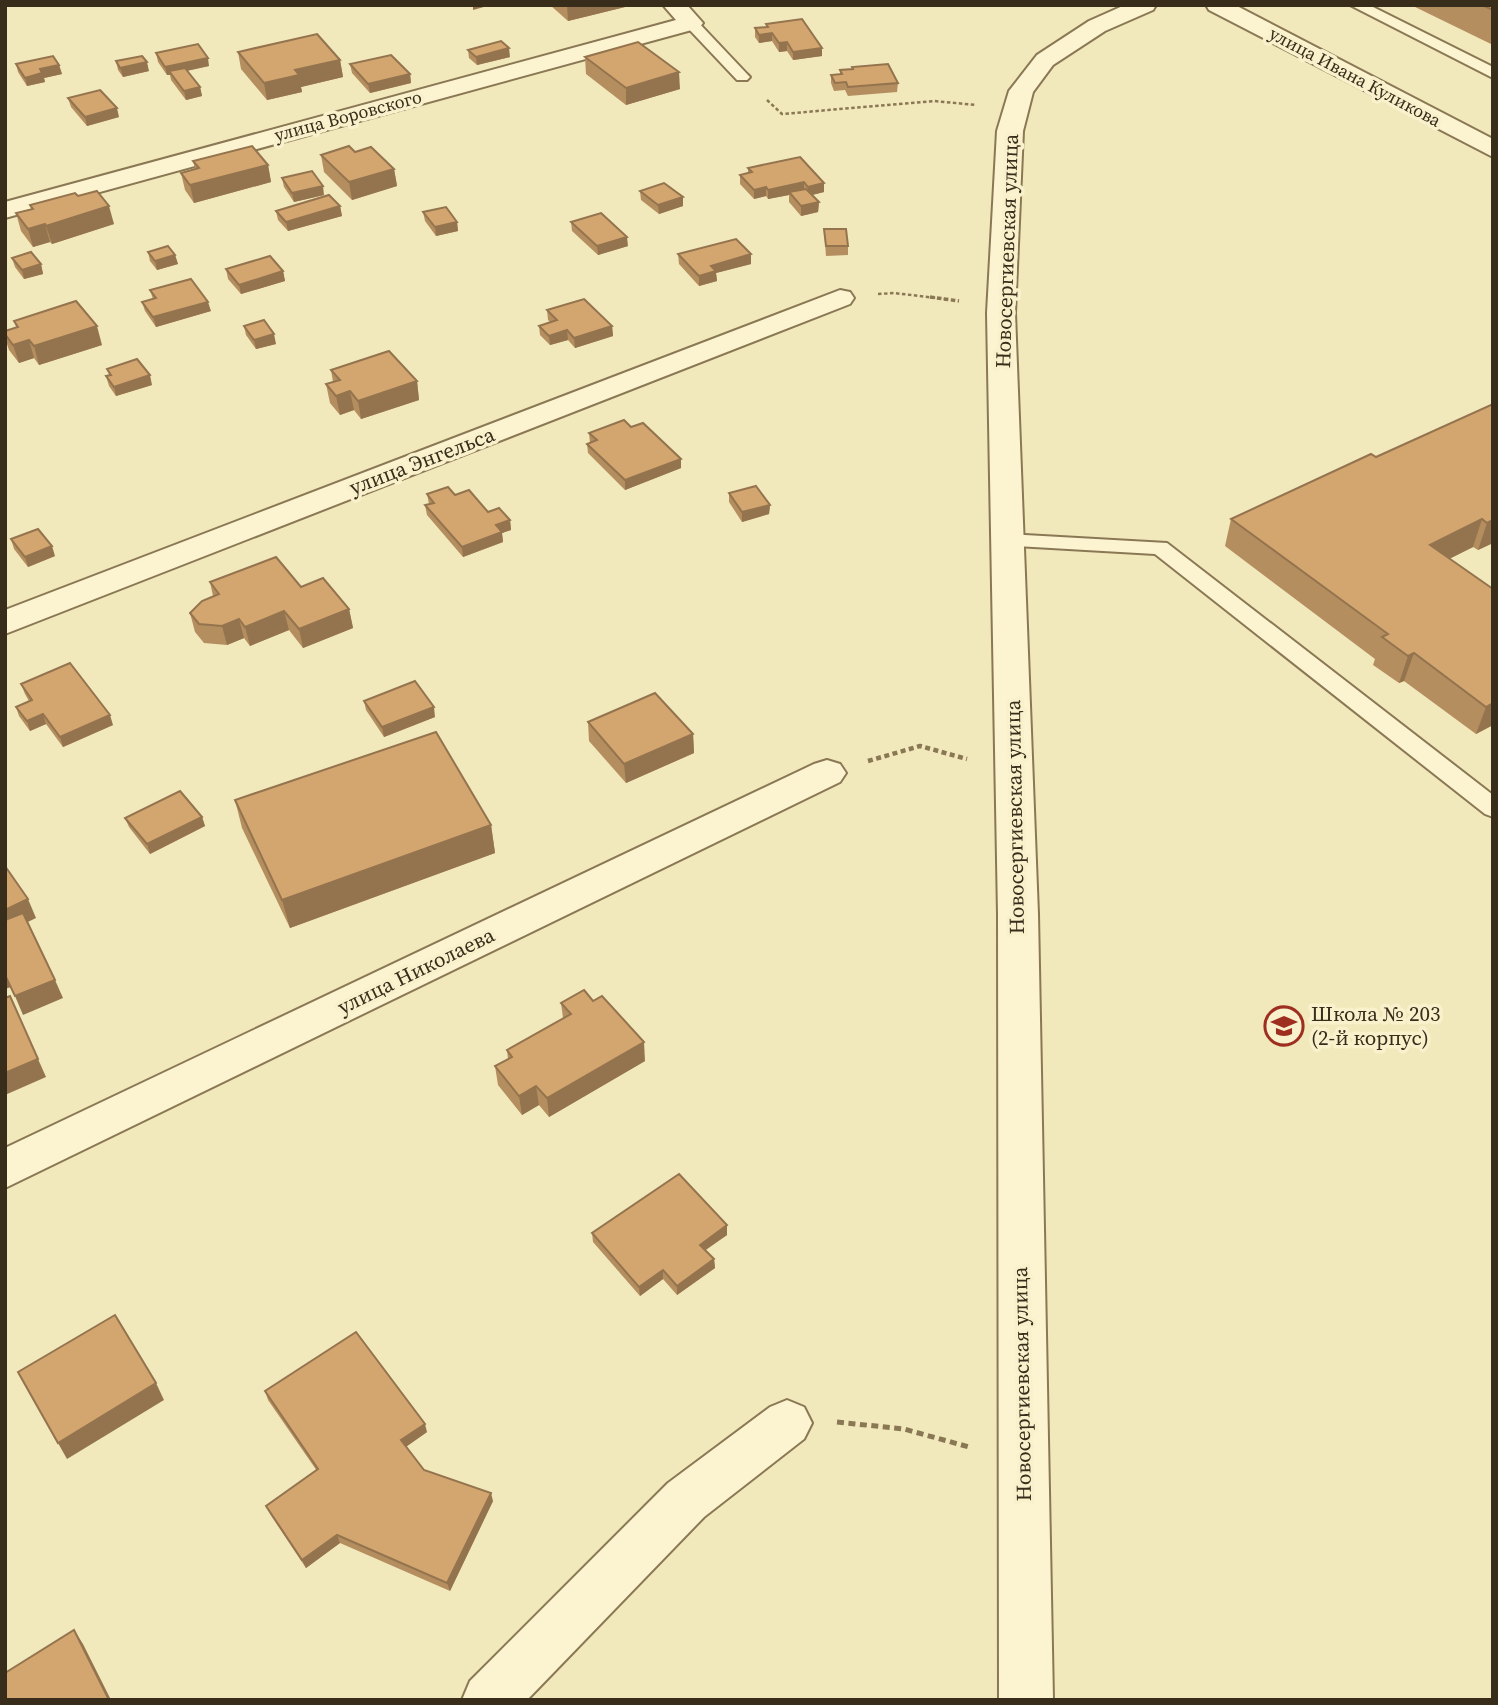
<svg xmlns="http://www.w3.org/2000/svg" width="1498" height="1705" font-family="'Source Serif 4',serif">
<style>
.lines{fill:none;stroke-linecap:round;stroke-linejoin:round}
.lane-casing{stroke:#8a7854;stroke-width:4}
.street-casing{stroke:#8a7854;stroke-width:4}
.path-far3{stroke:#8a7854;stroke-width:2.5;stroke-dasharray:3.5 2.5;stroke-linecap:butt}
.path-far2{stroke:#8a7854;stroke-width:3.5;stroke-dasharray:4.5 2.5;stroke-linecap:butt}
.path-far1{stroke:#8a7854;stroke-width:4.5;stroke-dasharray:5 3.5;stroke-linecap:butt}
.path{stroke:#8a7854;stroke-width:5;stroke-dasharray:7 4.5;stroke-linecap:butt}
.lane{fill:#fcf4d0;fill-rule:evenodd}
.street{fill:#fcf4d0;fill-rule:evenodd}
.wall{fill:#b58e5f}
.shaded-wall{fill:#94744e}
.building{fill:#d3a56f;stroke:#94744e;stroke-width:2}
.labels{text-anchor:middle;stroke-width:7;stroke-linejoin:round;paint-order:stroke}
.far-street-label{font-size:18px;fill:#382c1a;stroke:#f8f1cc}
.street-label{font-size:21px;fill:#382c1a;stroke:#f8f1cc}
.poi-label{font-size:21px;fill:#382c1a;stroke:#f8f1cc;text-anchor:start}
</style>
<rect width="100%" height="100%" fill="#f1e8bc"/>
<g class="lines">
<!-- lane casing -->
<g class="lane-casing">
<g id="lane">
<polygon points="1350,5 1369,5 1493,67 1493,78"/>
<polygon points="691,19 696,20 747,74 750,77 747,80 737,80 686,26 684,23 686,20"/>
<polygon points="1008,534 1167,543 1493,795 1493,817 1485,814 1155,554 1001,545 998,540 1001,535"/>
</g>
</g>
<!-- street casing -->
<g class="street-casing">
<g id="street">
<polygon points="663,5 687,5 703,23 699,28 5,218 5,202 676,20"/>
<polygon points="1125,5 1156,5 1153,10 1105,31 1053,65 1033,92 1023,131 1015,313 1038,914 1053,1700 999,1700 998,914 987,313 997,131 1009,91 1037,55 1089,21"/>
<polygon points="1206,5 1235,5 1493,139 1493,157 1209,10"/>
<polygon points="840,290 850,292 854,298 850,304 5,634 5,610"/>
<polygon points="827,760 840,764 846,773 840,782 5,1188 5,1148 814,764"/>
<polygon points="787,1400 804,1407 812,1423 804,1439 704,1517 527,1700 462,1700 470,1681 668,1483 770,1407"/>
</g>
</g>
<!-- path-far3 -->
<g class="path-far3">
<polyline points="767,100 782,114 934,101 976,105"/>
<polyline points="878,294 894,293 945,299"/>
</g>
<!-- path-far2 -->
<polyline class="path-far2" points="930,297 959,301"/>
<!-- path-far1 -->
<polyline class="path-far1" points="868,761 920,746 967,759"/>
<!-- path -->
<polyline class="path" points="837,1422 904,1429 969,1447"/>
<!-- lane -->
<use href="#lane" class="lane"/>
<!-- street -->
<use href="#street" class="street"/>
</g>
<!-- wall -->
<g class="wall">
<polygon points="550,5 625,5 625,7 568,21"/>
<polygon points="1411,5 1493,5 1493,45"/>
<polygon points="766,24 822,48 822,56 793,60 787,51 779,52 772,41 759,43 755,37 755,28 766,27"/>
<polygon points="468,50 510,57 477,65 469,58"/>
<polygon points="238,52 340,60 343,77 301,87 302,92 267,100 241,69"/>
<polygon points="156,53 209,66 187,71 200,87 202,96 186,100 171,80 170,75 167,75 158,62"/>
<polygon points="585,57 680,89 626,105 586,74"/>
<polygon points="116,61 149,71 123,77 118,70"/>
<polygon points="16,64 59,65 62,74 44,78 45,82 27,86 18,72"/>
<polygon points="350,64 410,74 411,83 370,93 352,73"/>
<polygon points="852,67 898,83 897,92 848,96 845,90 834,91 831,83 831,75 840,74 840,70 852,69"/>
<polygon points="68,98 119,117 87,126 71,107"/>
<polygon points="355,152 394,169 397,186 352,200 324,172 321,155"/>
<polygon points="800,157 824,192 812,195 819,202 818,212 801,216 789,202 789,195 768,199 766,196 754,199 740,184 740,175 748,173 748,168"/>
<polygon points="193,161 268,165 271,182 194,203 185,190 181,173 195,169"/>
<polygon points="282,178 324,195 294,202 284,187"/>
<polygon points="640,191 683,197 683,206 659,214 641,200"/>
<polygon points="78,196 114,224 52,244 50,242 33,247 21,231 16,213 31,209 30,205"/>
<polygon points="340,206 342,216 288,231 278,220 276,211"/>
<polygon points="423,212 457,222 458,231 436,236 425,221"/>
<polygon points="571,222 628,246 598,255 572,231"/>
<polygon points="824,229 848,246 848,255 826,256"/>
<polygon points="148,252 175,255 178,264 157,270 150,261"/>
<polygon points="678,254 751,264 716,273 717,281 699,286 679,264"/>
<polygon points="12,258 41,264 43,274 24,279 15,267"/>
<polygon points="226,269 283,271 285,281 241,294 228,279"/>
<polygon points="150,290 211,311 156,327 145,311 142,302 153,299"/>
<polygon points="547,310 612,326 613,336 575,348 568,340 550,345 540,335 539,326 550,322 548,320"/>
<polygon points="14,321 102,345 39,365 34,358 19,363 9,350 5,338 5,331 16,327"/>
<polygon points="244,326 276,344 256,349 246,335"/>
<polygon points="107,369 152,385 116,396 109,386 106,376 109,375"/>
<polygon points="331,370 417,381 419,400 361,419 354,410 340,415 330,403 326,384 333,382"/>
<polygon points="1493,404 1493,543 1478,550 1473,547 1449,559 1493,589 1493,725 1476,734 1404,681 1399,683 1373,665 1375,659 1225,546 1231,519 1376,457"/>
<polygon points="589,433 681,468 625,490 588,453 587,444 590,443"/>
<polygon points="729,493 770,505 769,514 742,522 729,502"/>
<polygon points="427,494 455,495 488,512 510,520 511,530 502,533 503,542 463,557 427,515 425,505 429,504"/>
<polygon points="11,539 55,556 28,567 14,549"/>
<polygon points="210,582 301,587 349,609 353,628 303,648 289,630 250,646 244,638 227,645 204,643 195,632 190,613 213,596"/>
<polygon points="21,684 113,725 63,747 46,724 30,731 19,716 16,707 29,701 25,694"/>
<polygon points="364,701 435,717 384,737 366,710"/>
<polygon points="588,722 693,734 694,753 626,783 589,741"/>
<polygon points="235,800 491,825 495,853 290,928 242,828"/>
<polygon points="202,817 205,826 150,854 129,827 125,818"/>
<polygon points="561,1003 645,1061 549,1117 539,1105 522,1115 498,1085 495,1066 508,1059 507,1050 563,1018"/>
<polygon points="727,1225 727,1235 705,1250 714,1259 715,1268 677,1295 663,1279 640,1296 593,1242 592,1233"/>
<polygon points="265,1391 427,1432 406,1447 424,1470 493,1501 450,1591 340,1543 306,1568 270,1514 266,1506 317,1471 268,1400"/>
</g>
<!-- shaded-wall -->
<g class="shaded-wall">
<polygon points="473,5 491,5 473,10"/>
<polygon points="567,5 625,5 625,7 568,21"/>
<polygon points="772,33 772,41 759,43 759,35"/>
<polygon points="787,42 787,51 779,52 779,43"/>
<polygon points="509,48 510,57 477,65 476,57"/>
<polygon points="822,48 822,56 793,60 793,52"/>
<polygon points="208,58 209,66 171,74 169,71 170,75 167,75 165,67"/>
<polygon points="340,60 343,77 301,87 302,92 267,100 264,83 295,70"/>
<polygon points="147,62 149,71 123,77 120,68"/>
<polygon points="59,65 62,74 44,78 45,82 27,86 25,78 40,69"/>
<polygon points="679,72 680,89 626,105 626,88"/>
<polygon points="410,74 411,83 370,93 368,84"/>
<polygon points="200,87 202,96 186,100 184,91"/>
<polygon points="117,108 119,117 87,126 85,117"/>
<polygon points="268,165 271,182 194,203 190,185"/>
<polygon points="394,169 397,186 352,200 349,182"/>
<polygon points="804,182 804,191 789,192 789,195 768,199 768,190"/>
<polygon points="824,183 824,192 808,196 808,187"/>
<polygon points="323,186 324,195 294,202 292,193"/>
<polygon points="766,187 766,196 754,199 754,190"/>
<polygon points="683,197 683,206 659,214 658,205"/>
<polygon points="819,202 818,212 801,216 801,206"/>
<polygon points="109,206 114,224 52,244 46,226"/>
<polygon points="340,206 342,216 288,231 286,222"/>
<polygon points="457,222 458,231 436,236 435,227"/>
<polygon points="45,224 50,242 33,247 28,229"/>
<polygon points="627,237 628,246 598,255 597,246"/>
<polygon points="751,254 751,264 716,273 717,281 699,286 699,276 711,266"/>
<polygon points="175,255 178,264 157,270 155,261"/>
<polygon points="41,264 43,274 24,279 22,270"/>
<polygon points="283,271 285,281 241,294 239,285"/>
<polygon points="208,302 211,311 156,327 153,317"/>
<polygon points="97,326 102,345 39,365 34,346"/>
<polygon points="612,326 613,336 575,348 574,338"/>
<polygon points="567,330 568,340 550,345 549,336"/>
<polygon points="274,334 276,344 256,349 254,340"/>
<polygon points="29,340 34,358 19,363 13,345"/>
<polygon points="150,375 152,385 116,396 114,387"/>
<polygon points="417,381 419,400 361,419 358,401"/>
<polygon points="350,391 354,410 340,415 336,396"/>
<polygon points="681,459 681,468 625,490 625,480"/>
<polygon points="770,505 769,514 742,522 742,512"/>
<polygon points="1482,519 1473,547 1421,573 1430,545"/>
<polygon points="510,520 511,530 502,533 503,542 463,557 462,547 496,525"/>
<polygon points="1493,520 1493,543 1478,550 1487,523"/>
<polygon points="52,546 55,556 28,567 25,557"/>
<polygon points="349,609 353,628 303,648 299,629"/>
<polygon points="284,611 289,630 250,646 245,627"/>
<polygon points="239,619 244,638 227,645 222,626"/>
<polygon points="1414,653 1404,681 1399,683 1408,656"/>
<polygon points="1493,703 1493,725 1476,734 1486,707"/>
<polygon points="434,707 435,717 384,737 382,727"/>
<polygon points="43,714 46,724 30,731 27,721"/>
<polygon points="110,715 113,725 63,747 60,737"/>
<polygon points="693,734 694,753 626,783 624,764"/>
<polygon points="202,817 205,826 150,854 147,844"/>
<polygon points="491,825 495,853 290,928 282,900"/>
<polygon points="28,899 36,918 5,933 5,910"/>
<polygon points="5,975 11,987 5,989"/>
<polygon points="55,980 63,998 23,1015 15,996"/>
<polygon points="644,1042 645,1061 549,1117 547,1098"/>
<polygon points="38,1059 46,1077 5,1095 5,1073"/>
<polygon points="536,1086 539,1105 522,1115 519,1096"/>
<polygon points="727,1225 727,1235 700,1254 700,1245"/>
<polygon points="714,1259 715,1268 677,1295 677,1286"/>
<polygon points="663,1270 663,1279 640,1296 639,1287"/>
<polygon points="156,1383 164,1400 67,1459 58,1443"/>
<polygon points="425,1424 427,1432 404,1448 401,1440"/>
<polygon points="491,1493 493,1501 450,1591 447,1583"/>
<polygon points="337,1535 340,1543 306,1568 302,1560"/>
<polygon points="74,1630 83,1644 111,1700 109,1700"/>
</g>
<!-- building -->
<g class="building">
<polygon points="1482,5 1493,5 1493,10"/>
<polygon points="802,19 822,48 793,52 787,42 779,43 772,33 759,35 755,28 768,27 766,24"/>
<polygon points="317,34 340,60 295,70 299,75 264,83 238,52"/>
<polygon points="501,41 509,48 476,57 468,50"/>
<polygon points="638,42 679,72 626,88 585,57"/>
<polygon points="198,44 208,58 165,67 156,53"/>
<polygon points="391,55 410,74 368,84 350,64"/>
<polygon points="53,56 59,65 40,69 42,73 25,78 16,64"/>
<polygon points="142,56 147,62 120,68 116,61"/>
<polygon points="888,64 898,83 848,87 846,82 835,83 831,75 842,74 840,70 853,69 852,67"/>
<polygon points="185,68 200,87 184,91 169,71"/>
<polygon points="100,90 117,108 85,117 68,98"/>
<polygon points="252,146 268,165 190,185 181,173 199,168 193,161"/>
<polygon points="349,146 355,152 371,147 394,169 349,182 321,155"/>
<polygon points="800,157 824,183 808,187 804,182 768,190 766,187 754,190 740,175 752,172 748,168"/>
<polygon points="312,171 323,186 292,193 282,178"/>
<polygon points="664,183 683,197 658,205 640,191"/>
<polygon points="806,189 819,202 801,206 789,192"/>
<polygon points="97,191 109,206 46,226 45,224 28,229 16,213 33,209 30,205 75,193 78,196"/>
<polygon points="329,195 340,206 286,222 276,211"/>
<polygon points="446,207 457,222 435,227 423,212"/>
<polygon points="601,213 627,237 597,246 571,222"/>
<polygon points="824,229 846,229 848,246 826,246"/>
<polygon points="736,239 751,254 711,266 716,271 699,276 678,254"/>
<polygon points="168,246 175,255 155,261 148,252"/>
<polygon points="31,252 41,264 22,270 12,258"/>
<polygon points="270,256 283,271 239,285 226,269"/>
<polygon points="191,279 208,302 153,317 142,302 156,298 150,290"/>
<polygon points="584,299 612,326 574,338 567,330 549,336 539,326 557,320 547,310"/>
<polygon points="76,301 97,326 34,346 29,340 13,345 5,334 5,331 18,327 14,321"/>
<polygon points="264,320 274,334 254,340 244,326"/>
<polygon points="389,351 417,381 358,401 350,391 336,396 326,384 340,380 331,370"/>
<polygon points="137,359 150,375 114,387 106,376 111,375 107,369"/>
<polygon points="1493,404 1493,520 1487,523 1482,519 1430,545 1493,589 1493,703 1486,707 1414,653 1408,656 1382,637 1388,634 1231,519 1371,454 1376,457"/>
<polygon points="624,420 631,427 643,423 681,459 625,480 587,444 597,440 589,433"/>
<polygon points="756,486 770,505 742,512 729,493"/>
<polygon points="448,487 455,495 469,490 488,512 499,508 510,520 496,525 502,532 462,547 425,505 434,503 427,494"/>
<polygon points="38,529 52,546 25,557 11,539"/>
<polygon points="276,557 301,587 323,578 349,609 299,629 284,611 245,627 239,619 222,626 199,624 190,613 202,601 219,594 210,582"/>
<polygon points="70,663 110,715 60,737 43,714 27,721 16,707 32,700 21,684"/>
<polygon points="415,681 434,707 382,727 364,701"/>
<polygon points="655,693 693,734 624,764 588,722"/>
<polygon points="436,732 491,825 282,900 235,800"/>
<polygon points="180,791 202,817 147,844 125,818"/>
<polygon points="5,866 28,899 5,910"/>
<polygon points="23,913 55,980 15,996 5,975 5,920"/>
<polygon points="584,990 593,1001 602,996 644,1042 547,1098 536,1086 519,1096 495,1066 512,1057 507,1050 571,1014 561,1003"/>
<polygon points="10,996 38,1059 5,1073 5,998"/>
<polygon points="679,1174 727,1225 700,1245 714,1259 677,1286 663,1270 639,1287 592,1233"/>
<polygon points="115,1315 156,1383 58,1443 18,1372"/>
<polygon points="356,1332 425,1424 401,1440 424,1470 491,1493 447,1583 337,1535 302,1560 266,1506 318,1469 265,1391"/>
<polygon points="74,1630 109,1700 5,1700 5,1673"/>
</g>
<!-- icons -->
<defs>
<g id="school-ring" transform="scale(2.0125)"><circle r="9.5" fill="#f8f1cc" stroke="#9e2e1f" stroke-width="1.5"/><path d="M0-5L7-2L0 1L-7-2ZM-4 1L0 2.5L4 1V4Q0 6-4 4Z" fill="#9e2e1f"/></g>
</defs>
<g fill-rule="evenodd">
<use href="#school-ring" x="1284" y="1026"/>
</g>
<g class="labels">
<!-- far-street labels -->
<g class="far-street-label">
<text transform="translate(1355 77) rotate(28)" y="6">улица Ивана Куликова</text>
<text transform="translate(348 116) rotate(-15)" y="6">улица Воровского</text>
</g>
<!-- street labels -->
<g class="street-label">
<text transform="translate(1007 251) rotate(-88)" y="7">Новосергиевская улица</text>
<text transform="translate(422 461) rotate(-21)" y="7">улица Энгельса</text>
<text transform="translate(1015 817) rotate(-91)" y="7">Новосергиевская улица</text>
<text transform="translate(416 971) rotate(-26)" y="7">улица Николаева</text>
<text transform="translate(1022 1384) rotate(-91)" y="7">Новосергиевская улица</text>
</g>
<!-- poi labels -->
<g class="poi-label">
<text x="1311" y="1021">Школа № 203<tspan x="1311" dy="24">(2-й корпус)</tspan></text>
</g>
</g>
<!-- border -->
<rect width="1498" height="1705" fill="none" stroke="#382c1a" stroke-width="14"/>
</svg>
